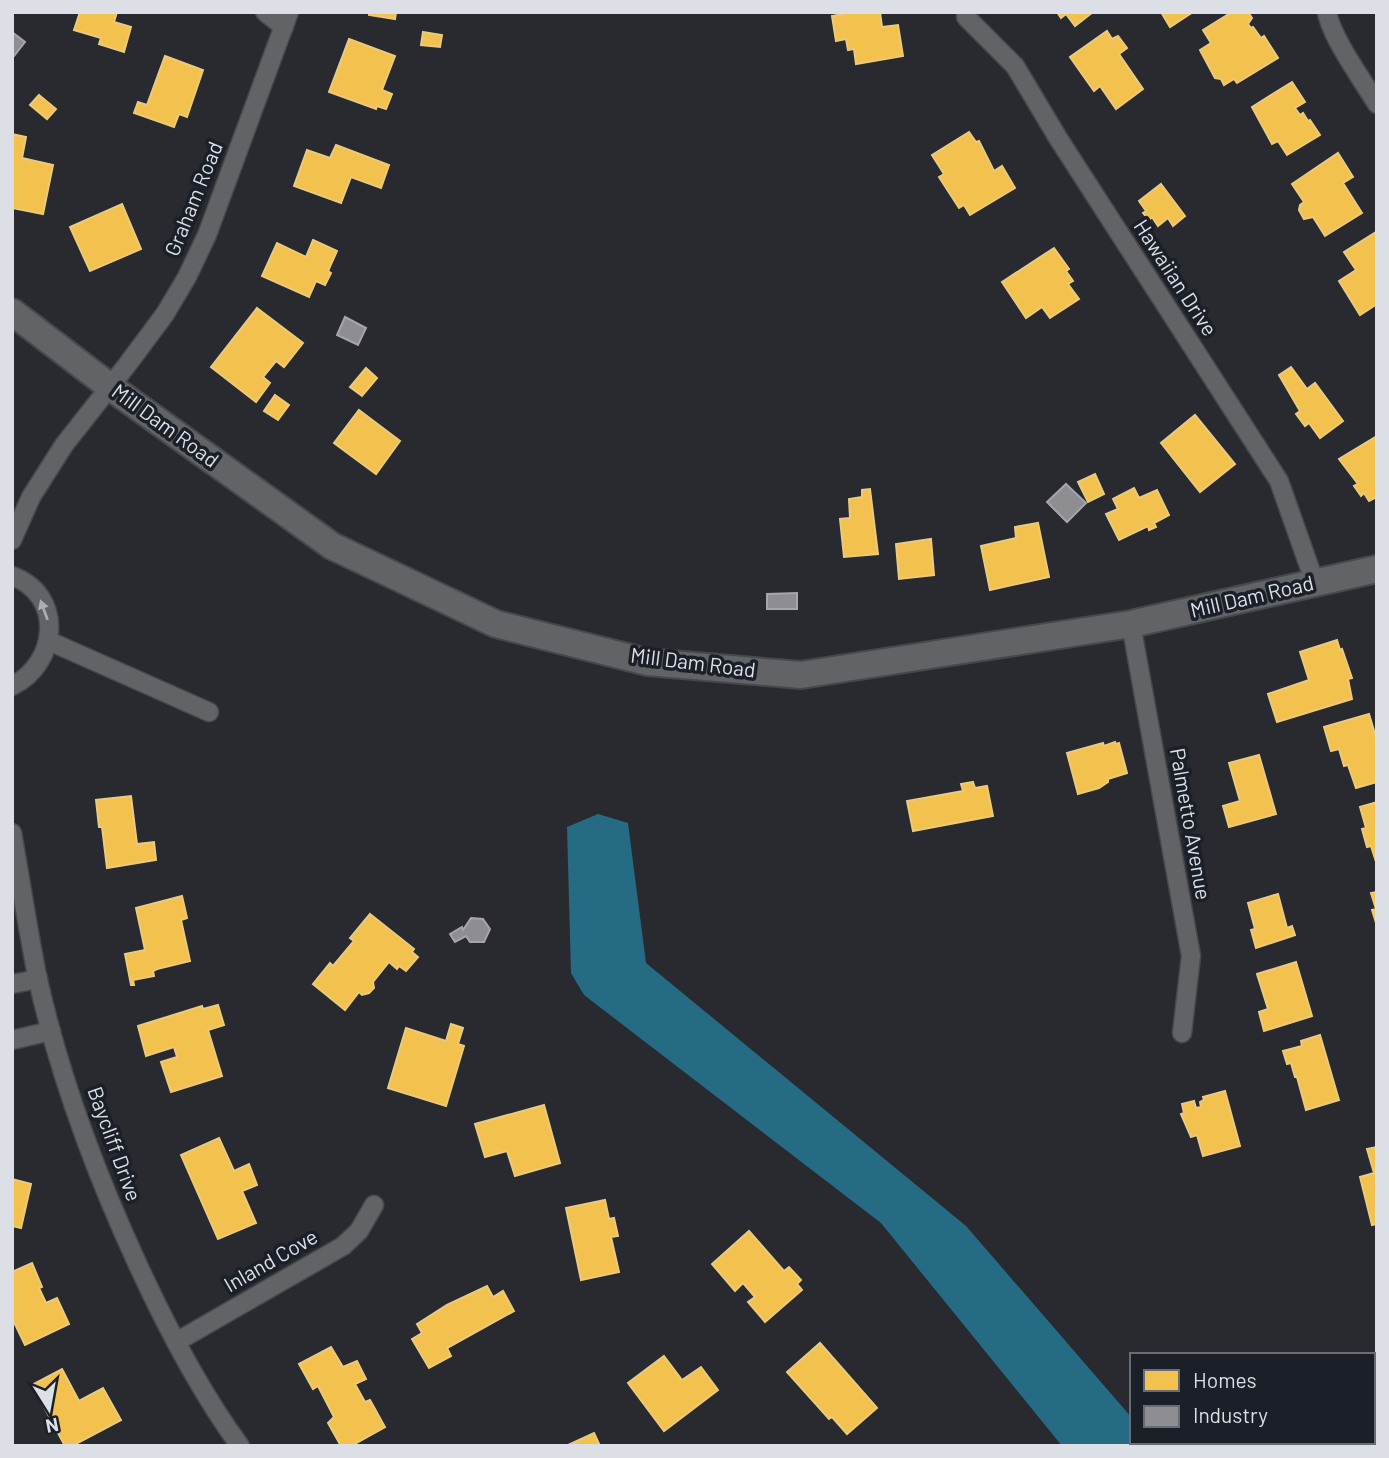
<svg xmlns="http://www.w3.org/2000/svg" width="1389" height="1458" font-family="Barlow,sans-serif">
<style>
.water{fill:#266b84}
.homes{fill:#f2c14e;stroke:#ebca7b;stroke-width:2}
.industry{fill:#8d8d92;stroke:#a5a6ab;stroke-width:2}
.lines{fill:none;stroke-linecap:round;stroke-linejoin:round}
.street-casing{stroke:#46484c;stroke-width:21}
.secondary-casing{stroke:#46484c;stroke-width:30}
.street{stroke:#616366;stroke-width:18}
.secondary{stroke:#616366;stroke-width:26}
.oneway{fill:#abadb2}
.labels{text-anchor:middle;stroke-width:7;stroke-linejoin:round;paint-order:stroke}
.street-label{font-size:21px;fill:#dcdfe5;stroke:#1b2028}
</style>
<rect width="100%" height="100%" fill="#282a2f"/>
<!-- water -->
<polygon class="water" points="598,814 628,823 646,963 966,1226 1132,1418 1132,1442 1153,1442 1156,1446 1062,1446 881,1223 584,995 571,973 567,827"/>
<!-- homes -->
<g class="homes">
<polygon points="80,12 117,12 114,22 131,27 124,52 99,44 101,38 74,30"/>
<polygon points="369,12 396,12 395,19 369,15"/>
<polygon points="853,12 880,12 882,27 898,25 903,56 856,64 854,49 848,50 846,39 836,41 832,16"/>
<polygon points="1057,12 1093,12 1075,26 1066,14 1061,18"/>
<polygon points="1161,12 1193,12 1170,27"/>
<polygon points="1232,12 1248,12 1252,18 1248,24 1251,28 1253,27 1261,38 1264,36 1278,58 1237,83 1234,79 1224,85 1221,79 1215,78 1200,50 1211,43 1203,30"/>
<polygon points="1107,31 1112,39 1118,36 1127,48 1119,54 1143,89 1116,109 1100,86 1094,91 1070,57"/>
<polygon points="423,32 442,35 440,47 421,45"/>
<polygon points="349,39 395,56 382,90 392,94 386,109 377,106 376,109 329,92"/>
<polygon points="165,56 203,70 187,117 179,114 174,127 134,113 138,102 147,105"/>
<polygon points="1292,82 1305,102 1295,108 1300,115 1303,113 1308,121 1310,120 1320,135 1287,155 1278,141 1272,144 1252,107"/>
<polygon points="39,95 56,109 47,119 30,105"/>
<polygon points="969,132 976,142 979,141 994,171 1002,166 1015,188 970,215 964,205 959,208 939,177 944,174 932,155"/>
<polygon points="12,134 26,137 22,158 53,165 43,214 12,208"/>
<polygon points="336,145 389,165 381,188 351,177 341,203 294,186 307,150 330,158"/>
<polygon points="1338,153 1353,177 1343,183 1362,213 1325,236 1313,217 1304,219 1299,210 1300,205 1304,202 1292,184"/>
<polygon points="1161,184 1185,216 1173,226 1168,218 1158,226 1152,217 1149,220 1143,213 1146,211 1139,201"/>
<polygon points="122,204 141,249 90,271 70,227"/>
<polygon points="1376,232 1377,304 1360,315 1339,281 1356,270 1344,252"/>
<polygon points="313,240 337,251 328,271 331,273 325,285 316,281 309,297 262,276 277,243 306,257"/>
<polygon points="1054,248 1069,269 1066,271 1073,281 1068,284 1079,299 1050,318 1042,307 1026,318 1002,282"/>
<polygon points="257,308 303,343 284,367 276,361 263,377 270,383 256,402 211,367"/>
<polygon points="1291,367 1307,389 1315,383 1343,421 1320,438 1309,423 1305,426 1296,414 1300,411 1279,375"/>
<polygon points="366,368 377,378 362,396 350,387"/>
<polygon points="275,395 289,405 278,420 264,411"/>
<polygon points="359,410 400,441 376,474 334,443"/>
<polygon points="1195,415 1235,464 1200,492 1161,443"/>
<polygon points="1377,436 1377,497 1369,501 1364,493 1361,496 1354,486 1358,484 1339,459"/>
<polygon points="1095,474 1104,494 1088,502 1078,482"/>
<polygon points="1134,488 1139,498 1157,490 1169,515 1154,523 1156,527 1149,530 1148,526 1119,540 1106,514 1118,509 1113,499"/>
<polygon points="870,489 878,554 844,557 840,519 850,518 849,499 862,497 862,490"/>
<polygon points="1038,523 1049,577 990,590 981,546 1016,538 1015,527"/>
<polygon points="931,539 934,575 899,579 896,544"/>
<polygon points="1337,640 1340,650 1342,649 1352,678 1348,679 1352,699 1277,722 1268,694 1309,680 1300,652"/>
<polygon points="1369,714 1377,741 1377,782 1356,788 1348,765 1344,766 1339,749 1331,751 1324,727"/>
<polygon points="1115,742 1116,744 1119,743 1127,773 1108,779 1108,782 1099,788 1078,794 1067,753 1103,743 1104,746"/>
<polygon points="1259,755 1276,814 1229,827 1223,806 1240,801 1229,763"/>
<polygon points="973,782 975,788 987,786 993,816 913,831 907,801 963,791 961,784"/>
<polygon points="131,796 137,844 154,842 156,860 107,868 102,827 99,827 96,800"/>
<polygon points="1377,802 1377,865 1371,846 1367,847 1362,829 1366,828 1360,807"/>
<polygon points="1377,892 1377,926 1372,910 1376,909 1371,893"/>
<polygon points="1278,894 1287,928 1292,926 1295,935 1256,948 1251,930 1255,929 1248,903"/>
<polygon points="182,896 187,918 181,920 190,961 157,969 153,971 154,976 133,980 134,985 131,985 125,954 145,950 136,908"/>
<polygon points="370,914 414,949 412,952 418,957 406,971 399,966 397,969 389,962 373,982 374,988 369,993 362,995 359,992 345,1010 313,984 330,963 333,966 354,941 350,938"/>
<polygon points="1296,962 1312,1016 1264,1031 1259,1012 1268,1009 1257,974"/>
<polygon points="218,1005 224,1025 208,1030 222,1076 171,1092 161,1062 177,1057 174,1047 146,1056 138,1026 202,1006 203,1009"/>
<polygon points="451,1024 463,1028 458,1044 464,1046 446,1106 388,1088 406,1028 446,1041"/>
<polygon points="1320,1035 1339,1100 1306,1110 1297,1077 1295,1077 1291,1063 1287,1064 1283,1051 1302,1046 1301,1041"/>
<polygon points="1225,1091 1240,1146 1203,1156 1197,1135 1191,1137 1181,1114 1184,1113 1182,1104 1194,1101 1196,1108 1201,1107 1200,1102 1204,1100 1203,1097"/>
<polygon points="544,1105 560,1163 515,1176 507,1151 485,1157 475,1124"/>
<polygon points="219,1138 234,1171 249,1164 257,1185 242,1191 256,1223 218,1239 181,1155"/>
<polygon points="1377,1147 1377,1224 1372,1225 1360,1177 1374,1173 1367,1149"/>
<polygon points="12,1179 31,1184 21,1228 12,1226"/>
<polygon points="605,1200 609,1219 614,1218 618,1236 611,1237 619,1272 581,1280 566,1208"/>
<polygon points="749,1231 784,1271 789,1267 801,1280 797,1284 802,1290 765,1322 748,1302 755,1297 743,1283 735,1291 712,1264"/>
<polygon points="32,1263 42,1287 39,1288 46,1303 57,1298 69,1324 25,1345 12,1318 12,1272"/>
<polygon points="487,1286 493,1297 503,1291 514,1311 447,1348 451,1356 429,1368 412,1339 422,1333 417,1324 447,1305"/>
<polygon points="820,1343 877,1408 847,1434 832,1417 829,1419 787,1372"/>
<polygon points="331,1347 343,1367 357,1361 366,1379 355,1384 365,1402 370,1400 385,1427 351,1446 341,1446 328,1423 334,1417 318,1386 313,1389 299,1364"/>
<polygon points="664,1356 682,1380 701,1367 718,1390 664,1431 628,1383"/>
<polygon points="62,1369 79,1401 103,1388 121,1420 72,1446 65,1446 32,1385"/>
<polygon points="594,1433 600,1446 566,1446"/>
</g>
<!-- industry -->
<g class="industry">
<polygon points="12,32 25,42 14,56 12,55"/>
<polygon points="345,317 366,328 358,345 337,335"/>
<polygon points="1066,484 1086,503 1067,522 1047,502"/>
<polygon points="797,593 797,609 767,609 767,594"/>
<polygon points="471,918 483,919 490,929 484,942 470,942 466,936 455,942 450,934 462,927 463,930"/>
</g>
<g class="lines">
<!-- street casing -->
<g class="street-casing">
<g id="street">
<polyline points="265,12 284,27"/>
<path d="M 1327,12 C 1331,37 1363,81 1377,104"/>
<polyline points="966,17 1015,66 1058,138 1279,481 1315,583"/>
<polyline points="12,540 31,497 64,445 127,365 165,314 187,277 207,235 289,12"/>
<path d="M 12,576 C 65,595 58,664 12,686"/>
<polyline points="1131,624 1191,956 1182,1033"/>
<polyline points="49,641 209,712"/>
<path d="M 12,833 C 21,882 28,932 38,980 C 60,1078 96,1174 138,1265 C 167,1328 199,1390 240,1446"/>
<polyline points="12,984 38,979"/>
<polyline points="12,1040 51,1031"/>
<polyline points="176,1342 343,1246 359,1231 374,1205"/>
</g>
</g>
<!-- secondary casing -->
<g class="secondary-casing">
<polyline id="secondary" points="12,312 109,386 332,546 496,624 647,662 801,675 1131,624 1377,569"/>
</g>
<!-- street -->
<use href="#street" class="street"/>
<!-- secondary -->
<use href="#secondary" class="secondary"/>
</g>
<!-- one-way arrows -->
<defs><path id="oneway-solid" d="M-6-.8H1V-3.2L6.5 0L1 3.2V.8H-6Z" transform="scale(1.75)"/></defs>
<use class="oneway" href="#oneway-solid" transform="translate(44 610) rotate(-110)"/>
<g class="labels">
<!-- street labels -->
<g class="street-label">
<text transform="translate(194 199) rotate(-68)" y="7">Graham Road</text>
<text transform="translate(1175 278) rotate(57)" y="7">Hawaiian Drive</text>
<text transform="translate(165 426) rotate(36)" y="7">Mill Dam Road</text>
<text transform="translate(1252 597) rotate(-13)" y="7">Mill Dam Road</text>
<text transform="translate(693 663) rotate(7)" y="7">Mill Dam Road</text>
<text transform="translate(1190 824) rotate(80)" y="7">Palmetto Avenue</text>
<text transform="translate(114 1144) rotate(70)" y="7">Baycliff Drive</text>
<text transform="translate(271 1261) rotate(-30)" y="7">Inland Cove</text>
</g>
</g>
<!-- border -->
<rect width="1389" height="1458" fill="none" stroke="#dcdfe5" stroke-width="28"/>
<!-- legend -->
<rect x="1130" y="1353" width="245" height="91" fill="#1b2028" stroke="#686c74" stroke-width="2"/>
<rect x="1144" y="1370" width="35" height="21" fill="#f2c14e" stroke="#686c74" stroke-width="2"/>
<text x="1193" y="1388" font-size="21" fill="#dcdfe5">Homes</text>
<rect x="1144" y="1406" width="35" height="21" fill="#8d8d92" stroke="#686c74" stroke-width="2"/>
<text x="1193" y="1423" font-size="21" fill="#dcdfe5">Industry</text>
<!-- north arrow -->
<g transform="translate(49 1409) rotate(169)" stroke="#1b2028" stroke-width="5" paint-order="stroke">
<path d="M0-5L12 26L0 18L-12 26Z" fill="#dcdfe5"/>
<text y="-10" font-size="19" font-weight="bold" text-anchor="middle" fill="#dcdfe5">N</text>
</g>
</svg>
